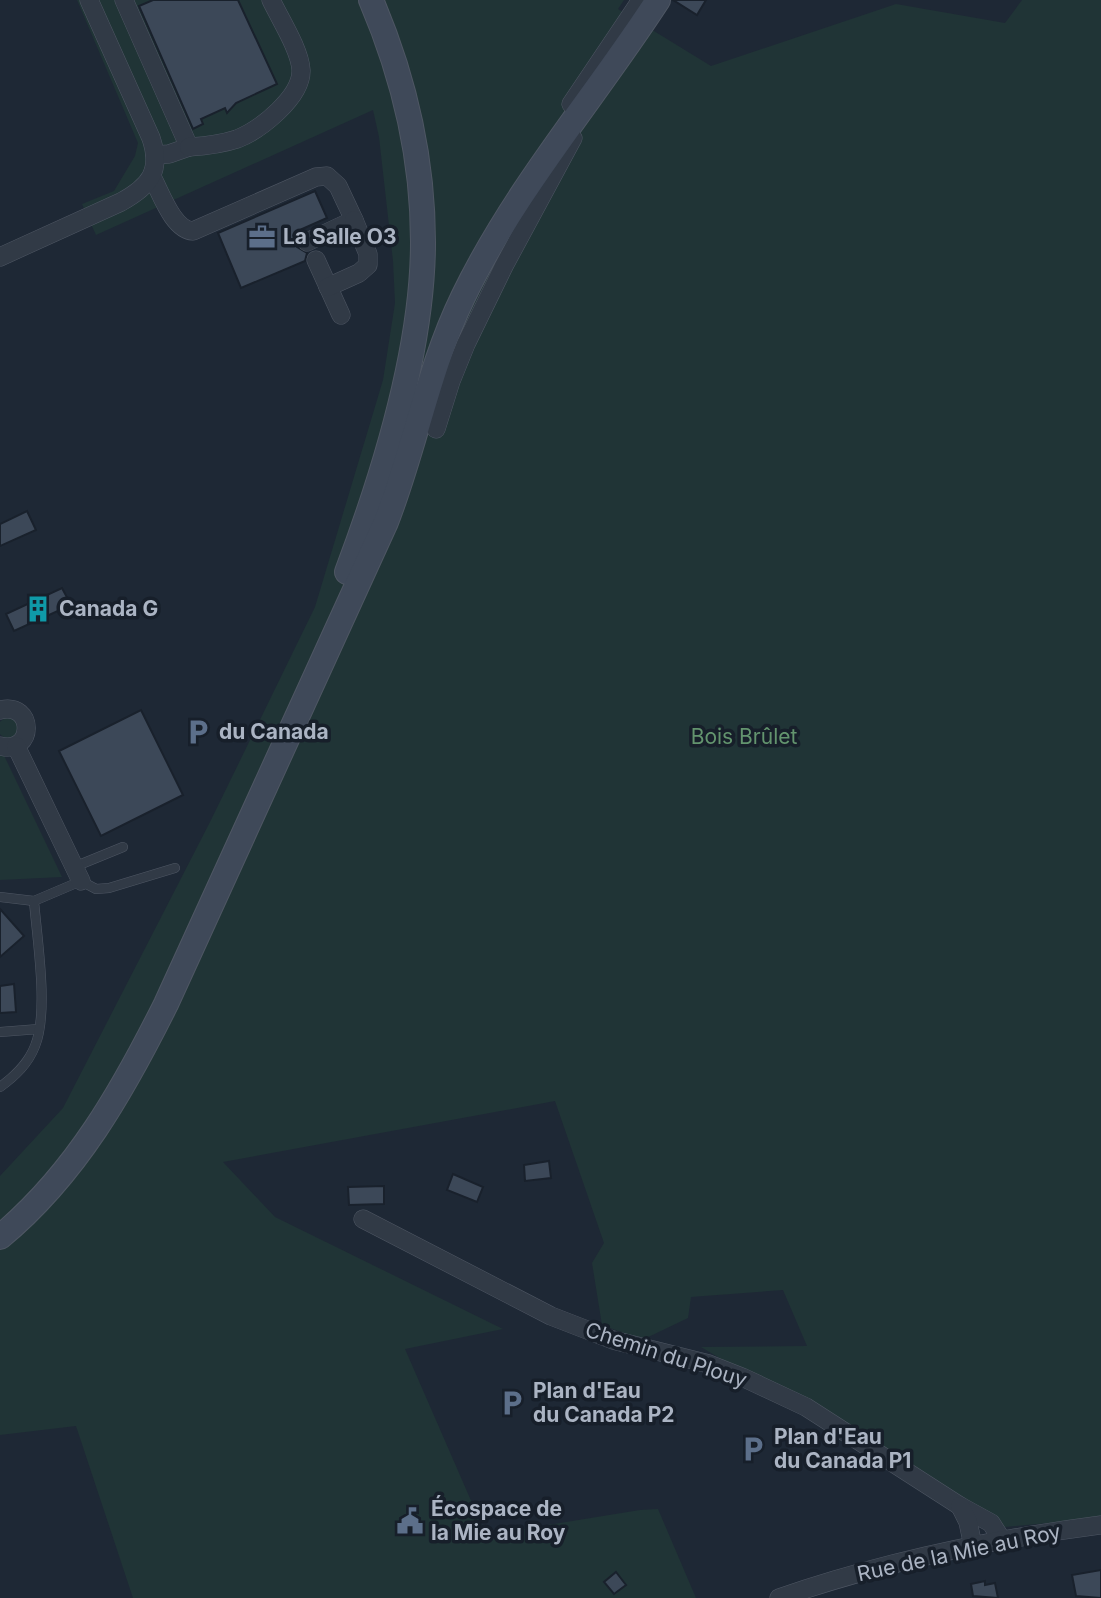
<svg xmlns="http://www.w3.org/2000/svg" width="1101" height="1598" font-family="Inter,sans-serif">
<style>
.green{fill:#203436}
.building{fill:#3c4858;stroke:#19212c;stroke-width:2}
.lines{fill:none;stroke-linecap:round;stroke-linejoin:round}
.lane-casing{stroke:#4f5764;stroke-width:10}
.street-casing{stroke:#4f5764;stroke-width:19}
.secondary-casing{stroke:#4f5764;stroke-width:26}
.lane{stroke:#313a46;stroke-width:9}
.street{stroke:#313a46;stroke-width:18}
.secondary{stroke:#3f4959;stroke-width:24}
.labels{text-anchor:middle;stroke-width:7;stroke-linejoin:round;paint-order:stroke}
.poi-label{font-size:21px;font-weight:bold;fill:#abb4c3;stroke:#171f2a;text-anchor:start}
.park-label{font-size:21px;fill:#63946e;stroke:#171f2a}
.street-label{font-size:21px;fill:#abb4c3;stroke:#171f2a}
</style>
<rect width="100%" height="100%" fill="#1e2835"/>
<!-- green -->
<g class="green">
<polygon points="77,0 624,0 618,9 711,66 896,4 1005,23 1022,0 1101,0 1101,1518 1004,1527 701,1347 807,1346 783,1290 691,1297 688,1318 642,1340 602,1325 592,1263 604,1243 555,1101 223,1162 275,1217 503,1329 405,1349 486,1535 640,1510 658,1509 696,1598 133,1598 76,1426 0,1435 0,1176 63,1108 210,822 315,607 383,380 395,303 393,261 379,137 373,110 96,235 82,204 114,191 135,156 138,143"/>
<circle cx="8" cy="728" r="10"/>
<polygon points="0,747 62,877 0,880"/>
</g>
<!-- building -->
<g class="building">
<polygon points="153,0 238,0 277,84 236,103 227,113 225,108 201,119 203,124 193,129 139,6"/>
<polygon points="673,0 706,0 697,15"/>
<polygon points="315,191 327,218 302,229 303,231 297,236 297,247 307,253 305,261 241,288 218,233"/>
<polygon points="27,511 36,530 0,546 0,524"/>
<polygon points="62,588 71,605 14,631 6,614"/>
<polygon points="141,710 183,795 101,836 59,751"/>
<polygon points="0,909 24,936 0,957"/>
<polygon points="14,984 16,1012 0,1013 0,986"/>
<polygon points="549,1161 551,1178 525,1181 524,1165"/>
<polygon points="453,1174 483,1187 477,1202 447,1190"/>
<polygon points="384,1186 384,1204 349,1205 348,1187"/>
<polygon points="1101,1570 1101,1598 1076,1596 1072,1575"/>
<polygon points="616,1572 626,1585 614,1594 604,1582"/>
<polygon points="985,1581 985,1585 995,1583 998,1598 973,1596 971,1584"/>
</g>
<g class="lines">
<!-- lane casing -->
<g class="lane-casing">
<g id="lane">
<polyline points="74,867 123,847"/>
<polyline points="0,897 34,901"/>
<polyline points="0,1032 39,1029"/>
<path d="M 0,1087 C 15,1076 28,1064 35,1046 C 49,1012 37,939 34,901 L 81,881 L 96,889 L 109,888 L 175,868"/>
</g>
</g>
<!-- street casing -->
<g class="street-casing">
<g id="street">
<polyline points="124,0 189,147 169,154 155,155"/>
<polyline points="571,104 641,0"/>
<path d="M 189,147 C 205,146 222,144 237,139 C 260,130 302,97 301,70 C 300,50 280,19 271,0"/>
<path d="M 152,177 C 161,193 173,230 193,231 L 316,177 L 327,176 L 338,186 L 354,220 L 307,242"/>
<path d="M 0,257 L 121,202 C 150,186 162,171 151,138 L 89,0"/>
<polyline points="316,260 341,315"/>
<polyline points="328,287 359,273 368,265 368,254 354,220"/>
<polyline points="436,429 451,381 466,344 504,266 573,138"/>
<path d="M 0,710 C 35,701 35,755 0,746"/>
<polyline points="16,746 81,881"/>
<polyline points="363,1219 551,1316 613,1340 709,1364 742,1377 806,1407 960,1506 991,1523 1002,1540"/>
<polyline points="960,1506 968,1522 973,1546"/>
<path d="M 779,1598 C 883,1562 992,1539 1101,1525"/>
</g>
</g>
<!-- secondary casing -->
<g class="secondary-casing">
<g id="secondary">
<path d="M 347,572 C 384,474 423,347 423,242 C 423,158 404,77 371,0"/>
<path d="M 0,1237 C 76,1174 123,1090 166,1004 L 386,522 C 415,448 428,369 463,297 C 515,189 593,100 658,0"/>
</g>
</g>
<!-- lane -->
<use href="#lane" class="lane"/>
<!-- street -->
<use href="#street" class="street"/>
<!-- secondary -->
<use href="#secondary" class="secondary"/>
</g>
<!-- icons -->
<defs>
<g id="office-bare" transform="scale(2.1)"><path d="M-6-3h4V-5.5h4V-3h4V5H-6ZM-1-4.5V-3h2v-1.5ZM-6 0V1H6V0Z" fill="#5c6f8a" stroke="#171f2a" stroke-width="2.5" paint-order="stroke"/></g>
<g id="building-bare" transform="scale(2.1)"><path d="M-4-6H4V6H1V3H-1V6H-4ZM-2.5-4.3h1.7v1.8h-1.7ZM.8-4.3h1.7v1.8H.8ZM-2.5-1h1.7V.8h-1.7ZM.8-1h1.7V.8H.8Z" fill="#0f9aa8" stroke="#171f2a" stroke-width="2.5" paint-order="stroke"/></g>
<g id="parking-bare" transform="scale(2.1)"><path d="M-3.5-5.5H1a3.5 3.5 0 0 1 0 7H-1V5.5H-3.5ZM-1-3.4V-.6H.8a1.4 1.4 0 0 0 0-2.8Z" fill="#5c6f8a" stroke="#171f2a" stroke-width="2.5" paint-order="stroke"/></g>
<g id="civic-bare" transform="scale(2.1)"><path d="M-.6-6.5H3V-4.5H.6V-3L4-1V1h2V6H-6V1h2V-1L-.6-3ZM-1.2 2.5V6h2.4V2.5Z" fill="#5c6f8a" stroke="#171f2a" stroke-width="2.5" paint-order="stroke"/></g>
</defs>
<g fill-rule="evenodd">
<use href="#office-bare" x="262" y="237"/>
<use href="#building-bare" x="38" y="609"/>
<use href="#parking-bare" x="198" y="732"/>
<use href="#parking-bare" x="512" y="1403"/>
<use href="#parking-bare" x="753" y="1449"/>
<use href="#civic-bare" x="410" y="1521"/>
</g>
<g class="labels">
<!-- poi labels -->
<g class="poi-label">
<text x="283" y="244">La Salle O3</text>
<text x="59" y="616">Canada G</text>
<text x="219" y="739">du Canada</text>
<text x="533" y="1398">Plan d'Eau<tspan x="533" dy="24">du Canada P2</tspan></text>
<text x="774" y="1444">Plan d'Eau<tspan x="774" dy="24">du Canada P1</tspan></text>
<text x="431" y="1516">Écospace de<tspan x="431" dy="24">la Mie au Roy</tspan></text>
</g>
<!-- park labels -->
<g class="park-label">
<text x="744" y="744">Bois Brûlet</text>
</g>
<!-- street labels -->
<g class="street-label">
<text transform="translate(666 1355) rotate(18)" y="7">Chemin du Plouy</text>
<text transform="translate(959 1553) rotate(-12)" y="7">Rue de la Mie au Roy</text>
</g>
</g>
</svg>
